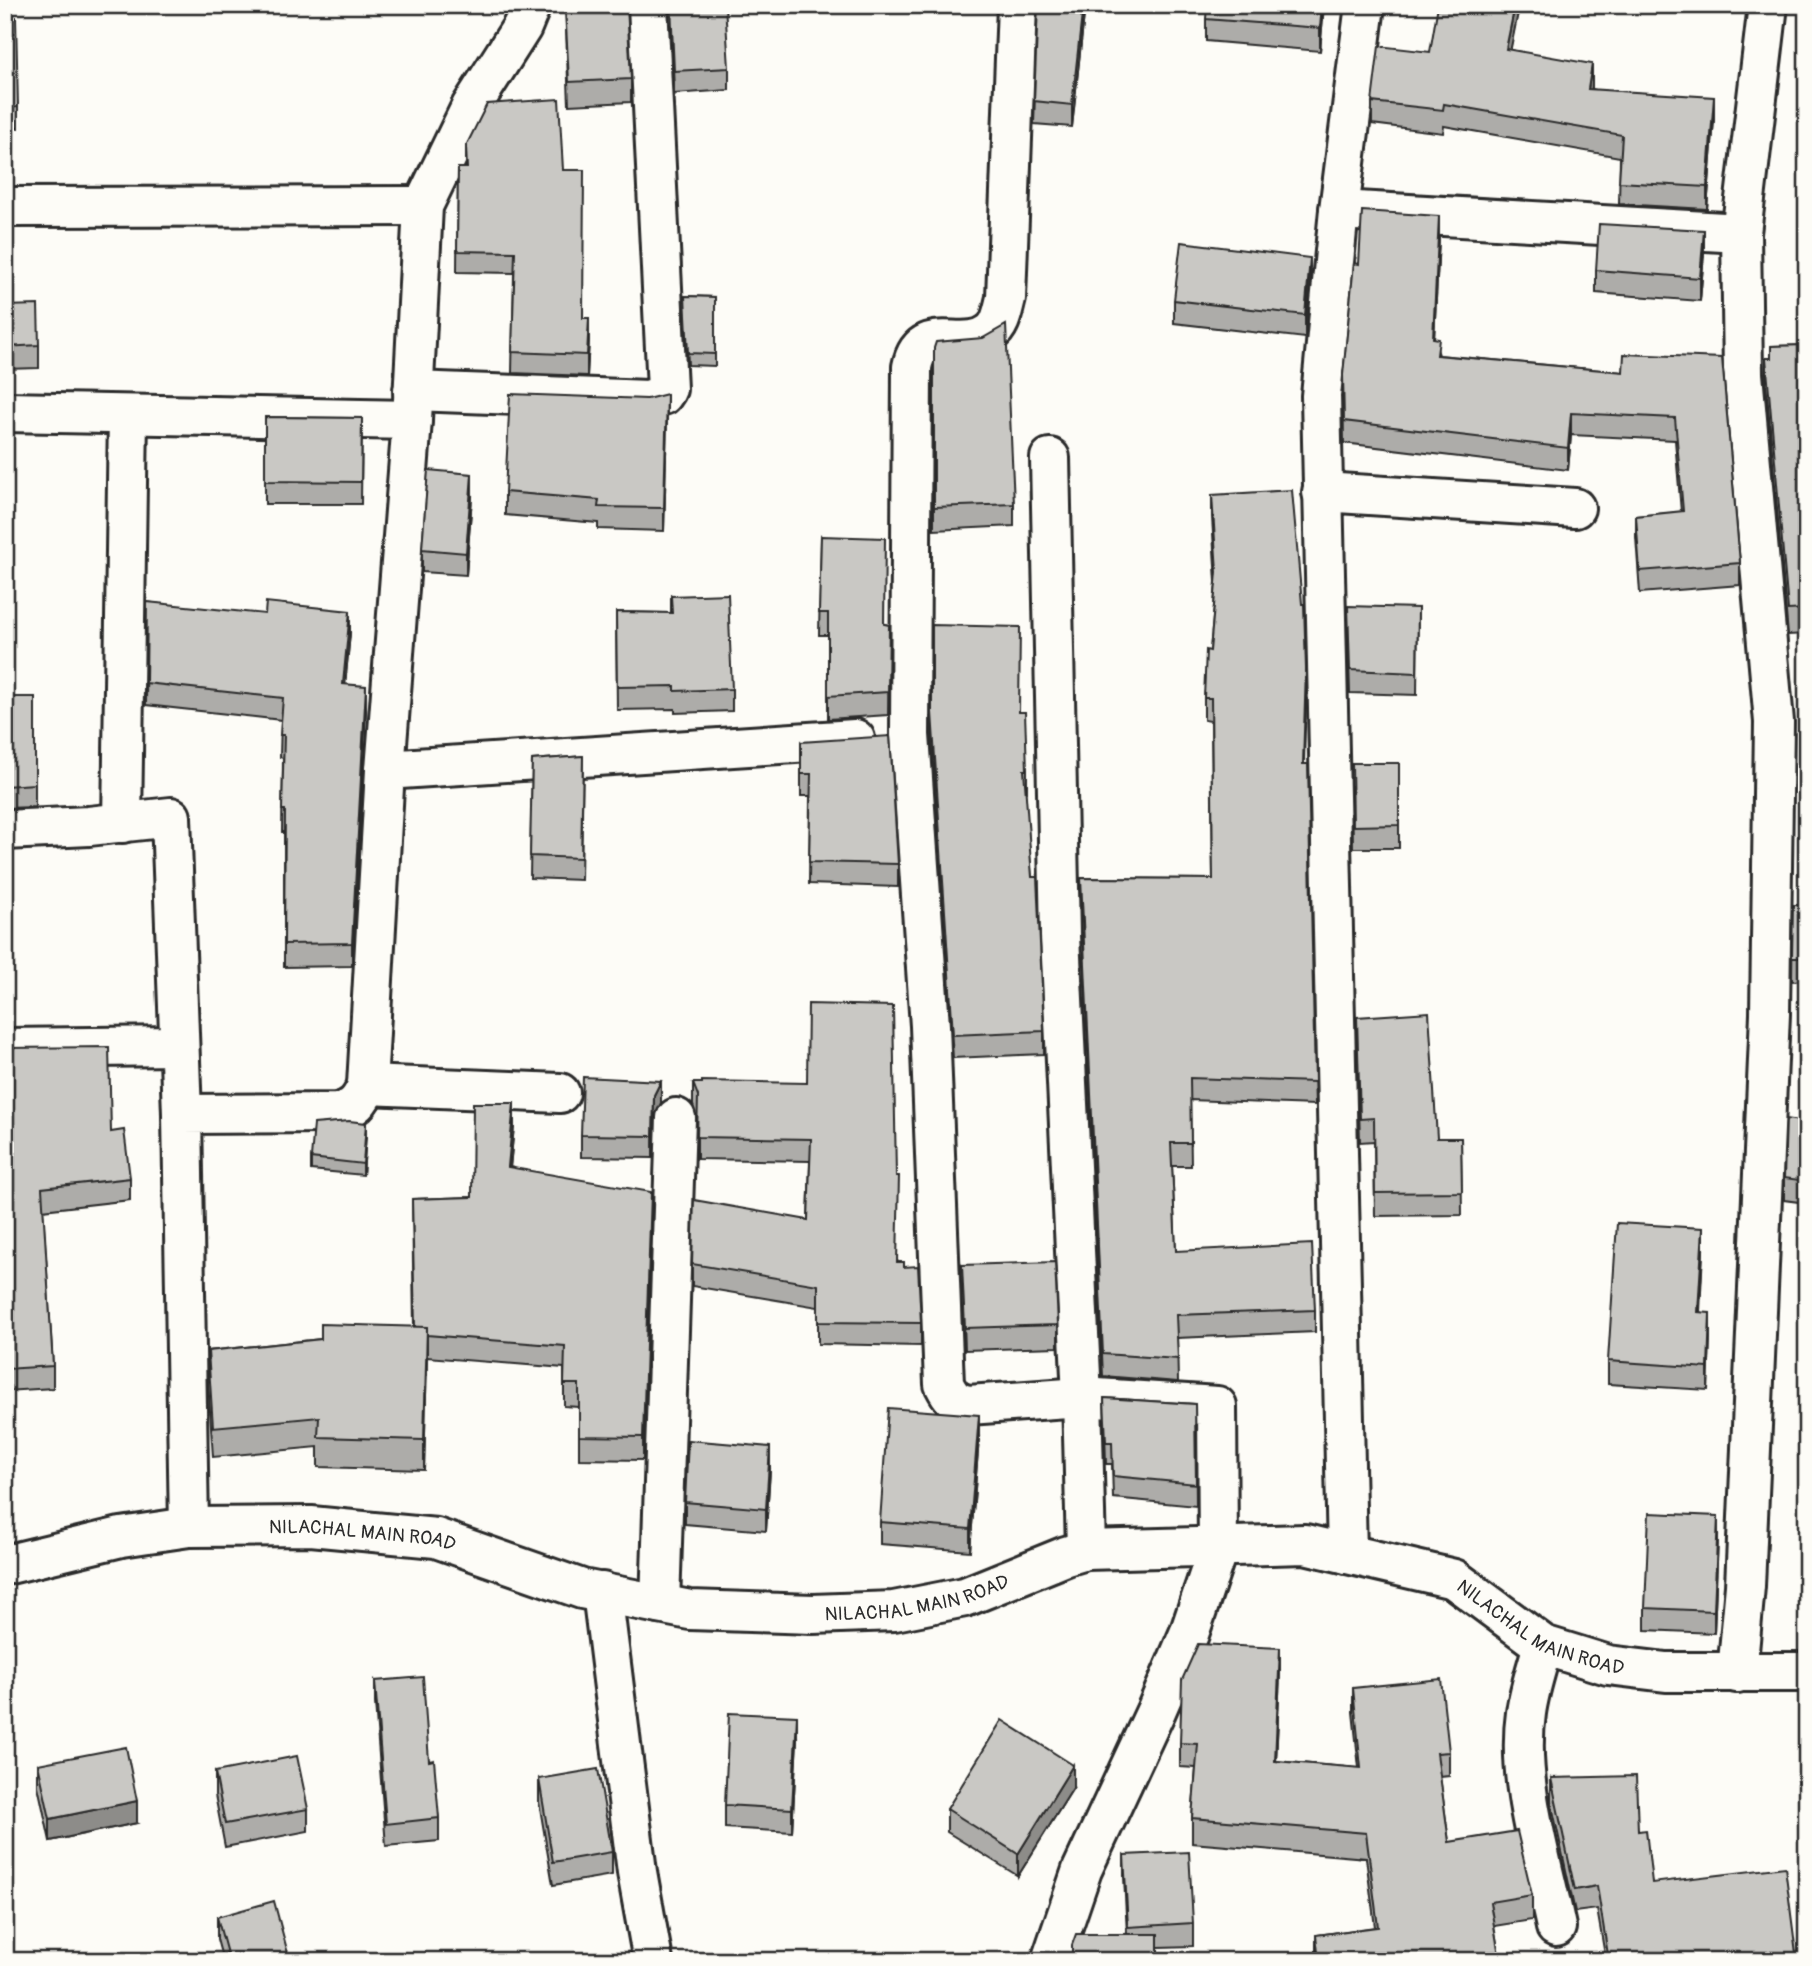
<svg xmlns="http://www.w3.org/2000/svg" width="1812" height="1966" font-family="Pangolin,sans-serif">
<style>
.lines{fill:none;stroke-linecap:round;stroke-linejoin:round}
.minor-casing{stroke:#2b2b2b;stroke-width:44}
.tertiary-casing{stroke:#2b2b2b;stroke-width:44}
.minor{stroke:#fdfcf7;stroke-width:38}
.tertiary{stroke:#fdfcf7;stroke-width:38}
.wall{fill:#adaca9;stroke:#2b2b2b;stroke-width:2}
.shaded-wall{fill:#8d8c89;stroke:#2b2b2b;stroke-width:2}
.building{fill:#c9c8c4;stroke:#2b2b2b;stroke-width:2}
.labels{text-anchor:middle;stroke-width:5;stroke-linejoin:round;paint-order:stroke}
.street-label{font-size:19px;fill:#2b2b2b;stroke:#fdfcf7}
</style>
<rect width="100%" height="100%" fill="#fdfcf7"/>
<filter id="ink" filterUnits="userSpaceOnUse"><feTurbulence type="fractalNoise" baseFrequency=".0143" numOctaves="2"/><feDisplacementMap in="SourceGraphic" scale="14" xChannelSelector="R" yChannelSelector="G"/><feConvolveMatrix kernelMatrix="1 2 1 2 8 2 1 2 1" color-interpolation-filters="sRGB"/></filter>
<g filter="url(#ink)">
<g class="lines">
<!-- minor casing -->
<g class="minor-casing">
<g id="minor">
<path d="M 1017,5 L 1006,298 C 1003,309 1001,326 990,333 C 963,354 921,320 912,367 L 910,735 L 930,1026 L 944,1384 C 950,1396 954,1402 968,1405 L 1082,1397 L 1217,1406 L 1218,1548"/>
<polyline points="5,207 423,206"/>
<polyline points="1339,210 1741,233"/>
<polyline points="413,391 648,400 663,395 667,389 648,5"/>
<polyline points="5,412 412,420"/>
<polyline points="1050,458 1060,936 1082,1397 1086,1550"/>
<polyline points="1322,492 1575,508"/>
<polyline points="385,770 855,739"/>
<polyline points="122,823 128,415"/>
<polyline points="5,830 89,826 171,817 182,1114"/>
<polyline points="5,1048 179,1046"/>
<polyline points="367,1085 560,1093"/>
<path d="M 189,1527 L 182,1114 L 337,1113 C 354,1109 361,1101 367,1085 L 385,770 L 412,420 L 423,206 L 471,107 L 522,27 L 531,5"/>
<polyline points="1347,1554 1321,396 1339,210 1365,5"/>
<polyline points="602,1592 637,1872 653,1961"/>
<polyline points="660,1604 676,1118"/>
<path d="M 1543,1645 C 1537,1667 1529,1690 1526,1713 C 1516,1782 1542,1859 1556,1927"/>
<polyline points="1737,1673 1745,1586 1770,1014 1774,722 1743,374 1741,233 1768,5"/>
</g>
</g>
<!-- tertiary casing -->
<g class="tertiary-casing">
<g id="tertiary">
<path id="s1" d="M 5,1565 L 121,1537 L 189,1527 L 311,1526 L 436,1538 L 582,1589 L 690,1610 L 813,1614 L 894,1611 L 965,1597 L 1066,1556 L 1086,1550 L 1305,1544 L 1454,1579 L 1543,1645 L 1608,1665 L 1666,1672 L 1807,1672"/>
<polyline points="1051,1961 1082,1870 1156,1711 1189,1634 1218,1548"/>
</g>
</g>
<!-- minor -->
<use href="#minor" class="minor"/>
<!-- tertiary -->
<use href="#tertiary" class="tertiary"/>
</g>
<!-- wall -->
<g class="wall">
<polygon points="62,5 93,5 62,7"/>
<polygon points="565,5 631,79 631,102 569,105"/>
<polygon points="671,5 729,68 729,90 674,94"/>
<polygon points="1038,5 1085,5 1072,127 1034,124"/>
<polygon points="1324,5 1320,51 1206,41 1206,19"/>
<polygon points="1519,5 1510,50 1592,87 1592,89 1714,119 1707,209 1619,204 1620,157 1444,126 1443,133 1372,124 1372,102 1430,52"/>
<polygon points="5,17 18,107 18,128 5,128"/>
<polygon points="466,146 563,170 583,318 589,339 587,376 512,373 514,273 457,272 458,168 466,168"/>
<polygon points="1439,238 1434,339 1439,355 1623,372 1722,358 1740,563 1740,585 1640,593 1636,537 1636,516 1681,512 1675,440 1571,435 1568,470 1344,443 1343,375 1359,264"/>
<polygon points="1704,253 1700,301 1596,293 1596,270"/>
<polygon points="1310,280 1305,338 1174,323 1174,300"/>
<polygon points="685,296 715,297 715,366 688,365"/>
<polygon points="5,306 39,345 39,368 5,369"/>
<polygon points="1807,345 1807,634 1788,635 1766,382 1766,358 1771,358 1771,346"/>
<polygon points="934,348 1014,504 1014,526 934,530"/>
<polygon points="265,417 362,418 361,504 265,504"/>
<polygon points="667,417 664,531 598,529 598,523 505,515 505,492"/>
<polygon points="1212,495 1306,691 1304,764 1315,1105 1190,1100 1191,1166 1172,1166 1176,1251 1315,1310 1315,1332 1177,1338 1178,1382 1103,1376 1081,900 1081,878 1213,879 1211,721 1204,720 1204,698 1210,651 1216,582 1212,517"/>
<polygon points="472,497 466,575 422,572 422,549"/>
<polygon points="821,536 885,624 889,625 888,715 828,719 828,635 819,635"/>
<polygon points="671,596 732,689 732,711 675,713 675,709 617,710 616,612 671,613"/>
<polygon points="147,602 350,633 345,685 366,709 352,966 284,967 284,832 282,832 283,758 280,757 281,720 146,705"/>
<polygon points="1418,608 1417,695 1350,693 1348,628"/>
<polygon points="932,625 1019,712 1027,770 1027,792 1025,792 1044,1031 1044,1054 953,1058 932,734"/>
<polygon points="5,697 35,697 35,807 5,808"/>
<polygon points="801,742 898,864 898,887 809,884 810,796 801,796"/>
<polygon points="583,756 581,880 530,878 532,760"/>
<polygon points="1399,763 1399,848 1353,848 1352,786"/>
<polygon points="1793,905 1807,905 1807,980 1792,981"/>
<polygon points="1357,1039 1437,1138 1461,1138 1462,1215 1375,1216 1374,1141 1360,1142"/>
<polygon points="5,1048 111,1132 130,1178 130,1200 43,1210 53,1366 53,1388 5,1391"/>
<polygon points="693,1083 807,1083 898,1262 904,1267 921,1323 921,1346 818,1344 818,1307 692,1286 692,1264 808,1220 810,1161 697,1159 697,1117 693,1105"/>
<polygon points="661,1103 654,1117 653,1158 581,1157 581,1135"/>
<polygon points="1807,1122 1807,1203 1784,1200 1784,1178"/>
<polygon points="514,1126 510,1167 651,1215 643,1460 579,1459 579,1407 564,1406 564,1368 427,1357 424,1470 318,1467 318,1447 213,1457 208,1381 208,1351 321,1339 414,1327 412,1199 472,1197"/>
<polygon points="366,1134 363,1175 311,1170 311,1158"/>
<polygon points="1703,1251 1700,1312 1710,1335 1708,1390 1608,1384 1608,1361"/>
<polygon points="962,1265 1058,1325 1058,1347 965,1350"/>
<polygon points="1104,1398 1195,1404 1196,1506 1113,1498 1112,1464 1106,1464"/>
<polygon points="979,1438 970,1551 880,1544 880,1522"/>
<polygon points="770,1470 766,1531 685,1524 685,1502"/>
<polygon points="1718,1538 1714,1633 1645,1630 1645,1608"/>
<polygon points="1280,1673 1276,1761 1359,1768 1353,1712 1353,1688 1449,1752 1449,1776 1440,1777 1449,1842 1532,1895 1532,1920 1494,1926 1500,1961 1316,1961 1316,1935 1375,1927 1366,1858 1192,1843 1192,1818 1196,1768 1180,1767 1180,1743"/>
<polygon points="375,1681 429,1761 439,1818 439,1841 386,1846 375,1703"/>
<polygon points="797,1739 792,1832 725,1828 725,1805"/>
<polygon points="38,1764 137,1823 50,1841 38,1786"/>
<polygon points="215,1772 308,1809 308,1831 225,1847 215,1795"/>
<polygon points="1551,1778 1638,1831 1652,1883 1797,1961 1606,1961 1597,1909 1575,1912 1551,1801"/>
<polygon points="539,1779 612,1852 612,1875 553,1885 539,1802"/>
<polygon points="1073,1788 1018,1876 947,1832 947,1809"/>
<polygon points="1124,1855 1193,1923 1193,1946 1158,1947 1127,1934 1124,1877"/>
<polygon points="217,1917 290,1961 223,1961 217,1939"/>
</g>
<!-- shaded-wall -->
<g class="shaded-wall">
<polygon points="1083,5 1085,5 1072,127 1072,105"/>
<polygon points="1322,5 1324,5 1320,51 1320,28"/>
<polygon points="1515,5 1519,5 1519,8 1506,72 1506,49"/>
<polygon points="1592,64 1592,87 1588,112 1588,89"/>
<polygon points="1714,97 1714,119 1707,209 1707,187"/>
<polygon points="1439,216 1439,238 1433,360 1433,338"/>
<polygon points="1704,230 1704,253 1700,301 1700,278"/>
<polygon points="1310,258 1310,280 1305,338 1305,315"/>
<polygon points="589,318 589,339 587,376 587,355"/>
<polygon points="667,394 667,417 664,531 664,508"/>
<polygon points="1571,413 1571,435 1568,470 1568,448"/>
<polygon points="472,474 472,497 466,575 466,553"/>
<polygon points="350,611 350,633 343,707 343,684"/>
<polygon points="366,686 366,709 352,966 352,943"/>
<polygon points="661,1081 661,1103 654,1117 653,1158 654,1095"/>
<polygon points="514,1103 514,1126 508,1189 508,1167"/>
<polygon points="366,1123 366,1134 363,1175 363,1164"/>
<polygon points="651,1192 651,1215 643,1460 643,1437"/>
<polygon points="1703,1228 1703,1251 1698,1334 1698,1312"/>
<polygon points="1710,1313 1710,1335 1708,1390 1708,1368"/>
<polygon points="427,1327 427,1358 424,1470 424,1440"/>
<polygon points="979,1415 979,1438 970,1551 970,1529"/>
<polygon points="770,1447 770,1470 766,1531 766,1509"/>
<polygon points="1718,1516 1718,1538 1714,1633 1714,1611"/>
<polygon points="1280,1648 1280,1673 1275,1785 1275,1761"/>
<polygon points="797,1716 797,1739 792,1832 792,1809"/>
<polygon points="1073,1765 1073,1788 1018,1876 1018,1854"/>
<polygon points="137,1801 137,1823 50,1841 50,1819"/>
</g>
<!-- building -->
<g class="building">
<polygon points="565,5 627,5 631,79 569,82"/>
<polygon points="671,5 725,5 729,68 674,71"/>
<polygon points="1038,5 1083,5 1072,105 1034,101"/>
<polygon points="1207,5 1322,5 1320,28 1206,19"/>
<polygon points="1438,5 1515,5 1506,49 1592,64 1588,89 1714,97 1707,187 1619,182 1622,135 1444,104 1443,110 1372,102 1379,46 1430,52"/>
<polygon points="5,17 16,17 18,107 5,108"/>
<polygon points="559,99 563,170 584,170 583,318 589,318 587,355 512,352 515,252 457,251 458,168 467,168 466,146 487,104"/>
<polygon points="1362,211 1439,216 1433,338 1439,339 1437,355 1623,372 1624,354 1722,358 1740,563 1640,571 1636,516 1683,511 1675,418 1571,413 1568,448 1344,421 1343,375 1354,263 1359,264"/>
<polygon points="1599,224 1704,230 1700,278 1596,270"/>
<polygon points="1181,242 1310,258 1305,315 1174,300"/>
<polygon points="685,296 715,297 715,354 688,353"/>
<polygon points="38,305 39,345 5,347 5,306"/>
<polygon points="1006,325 1014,504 934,507 934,348 936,342 983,338"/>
<polygon points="1807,345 1807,609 1788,610 1766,358 1771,358 1771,346"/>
<polygon points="510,394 647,399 667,394 664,508 598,507 599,500 505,492"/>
<polygon points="265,417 362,418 361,482 265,481"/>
<polygon points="428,470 472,474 466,553 422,549"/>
<polygon points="1292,490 1302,604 1304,604 1306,669 1303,764 1308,764 1315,1082 1190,1078 1191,1143 1171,1143 1176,1251 1312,1244 1315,1310 1176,1315 1178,1359 1103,1354 1081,878 1213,879 1211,698 1204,698 1206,650 1210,651 1217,572 1212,495"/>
<polygon points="821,536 885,538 884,624 889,625 888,692 828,696 828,613 819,613"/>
<polygon points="728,594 732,689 675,691 675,686 617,687 616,612 672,613 671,596"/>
<polygon points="147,602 265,614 266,602 350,611 343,684 366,686 352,943 284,944 285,810 282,810 284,735 280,735 283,698 146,683"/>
<polygon points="1348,606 1418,608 1417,673 1350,670"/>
<polygon points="932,625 1020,627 1019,712 1025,712 1027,770 1024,770 1032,877 1037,877 1044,1031 953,1035 932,712"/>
<polygon points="5,697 35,697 35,784 5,786"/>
<polygon points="890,736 898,864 809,862 811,774 801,774 801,742"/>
<polygon points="583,756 581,858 530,856 532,760"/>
<polygon points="1352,763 1399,763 1399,825 1353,826"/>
<polygon points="1793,905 1807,905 1807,958 1792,958"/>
<polygon points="808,1004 893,1006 896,1176 899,1176 897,1262 904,1262 904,1267 918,1266 921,1323 818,1322 818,1285 692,1264 694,1200 808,1220 811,1139 697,1137 698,1096 693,1083 702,1083 702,1081 807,1083"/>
<polygon points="1429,1012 1437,1138 1461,1138 1462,1192 1375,1193 1374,1118 1360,1119 1357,1017"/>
<polygon points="109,1047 111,1132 124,1130 130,1178 42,1188 53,1366 5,1369 5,1048"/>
<polygon points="583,1077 661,1081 654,1095 653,1136 581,1135"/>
<polygon points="473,1103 514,1103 508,1167 651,1192 643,1437 579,1436 579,1384 564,1384 565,1346 427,1335 427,1327 415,1327 412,1199 472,1197"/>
<polygon points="1786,1119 1807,1122 1807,1181 1784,1178"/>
<polygon points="349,1121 366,1123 363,1164 311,1158 314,1124"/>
<polygon points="1617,1223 1703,1228 1698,1312 1710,1313 1708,1368 1608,1361"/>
<polygon points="1055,1262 1058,1325 965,1328 962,1265"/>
<polygon points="321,1324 427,1327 424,1440 318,1437 319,1417 213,1427 208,1351 321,1339"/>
<polygon points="1104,1398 1195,1404 1196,1484 1113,1476 1112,1442 1106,1442"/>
<polygon points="888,1408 979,1415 970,1529 880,1522"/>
<polygon points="688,1440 770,1447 766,1509 685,1502"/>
<polygon points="1649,1513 1718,1516 1714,1611 1645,1608"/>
<polygon points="1198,1644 1280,1648 1275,1761 1361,1768 1353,1688 1441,1679 1449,1752 1437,1753 1449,1842 1517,1831 1532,1895 1490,1902 1500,1961 1319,1961 1316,1935 1378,1927 1366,1833 1192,1818 1198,1744 1180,1743 1182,1680"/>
<polygon points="423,1677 429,1761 434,1760 439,1818 386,1824 375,1681"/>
<polygon points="729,1713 797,1716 792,1809 725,1805"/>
<polygon points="1002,1720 1073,1765 1018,1854 947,1809"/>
<polygon points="126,1747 137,1801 50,1819 38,1764"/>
<polygon points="297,1756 308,1809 225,1824 215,1772"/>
<polygon points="598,1769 612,1852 553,1862 539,1779"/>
<polygon points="1636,1776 1638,1831 1646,1830 1652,1883 1785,1867 1797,1961 1609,1961 1597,1886 1575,1890 1551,1778"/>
<polygon points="1189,1852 1193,1923 1128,1927 1124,1855"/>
<polygon points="274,1901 290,1961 229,1961 217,1917"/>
<polygon points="1076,1934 1158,1934 1158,1961 1072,1961 1072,1945"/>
</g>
</g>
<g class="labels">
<!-- street labels -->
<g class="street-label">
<text dy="7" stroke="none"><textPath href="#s1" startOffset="362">NILACHAL MAIN ROAD</textPath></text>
<text dy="7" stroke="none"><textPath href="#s1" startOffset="929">NILACHAL MAIN ROAD</textPath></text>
<text dy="7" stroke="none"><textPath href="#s1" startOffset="1580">NILACHAL MAIN ROAD</textPath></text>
</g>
</g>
<!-- margin -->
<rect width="1812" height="1966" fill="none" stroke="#fdfcf7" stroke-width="28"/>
<rect x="14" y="14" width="1784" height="1938" fill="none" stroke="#2b2b2b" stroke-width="2.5" filter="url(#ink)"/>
</svg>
